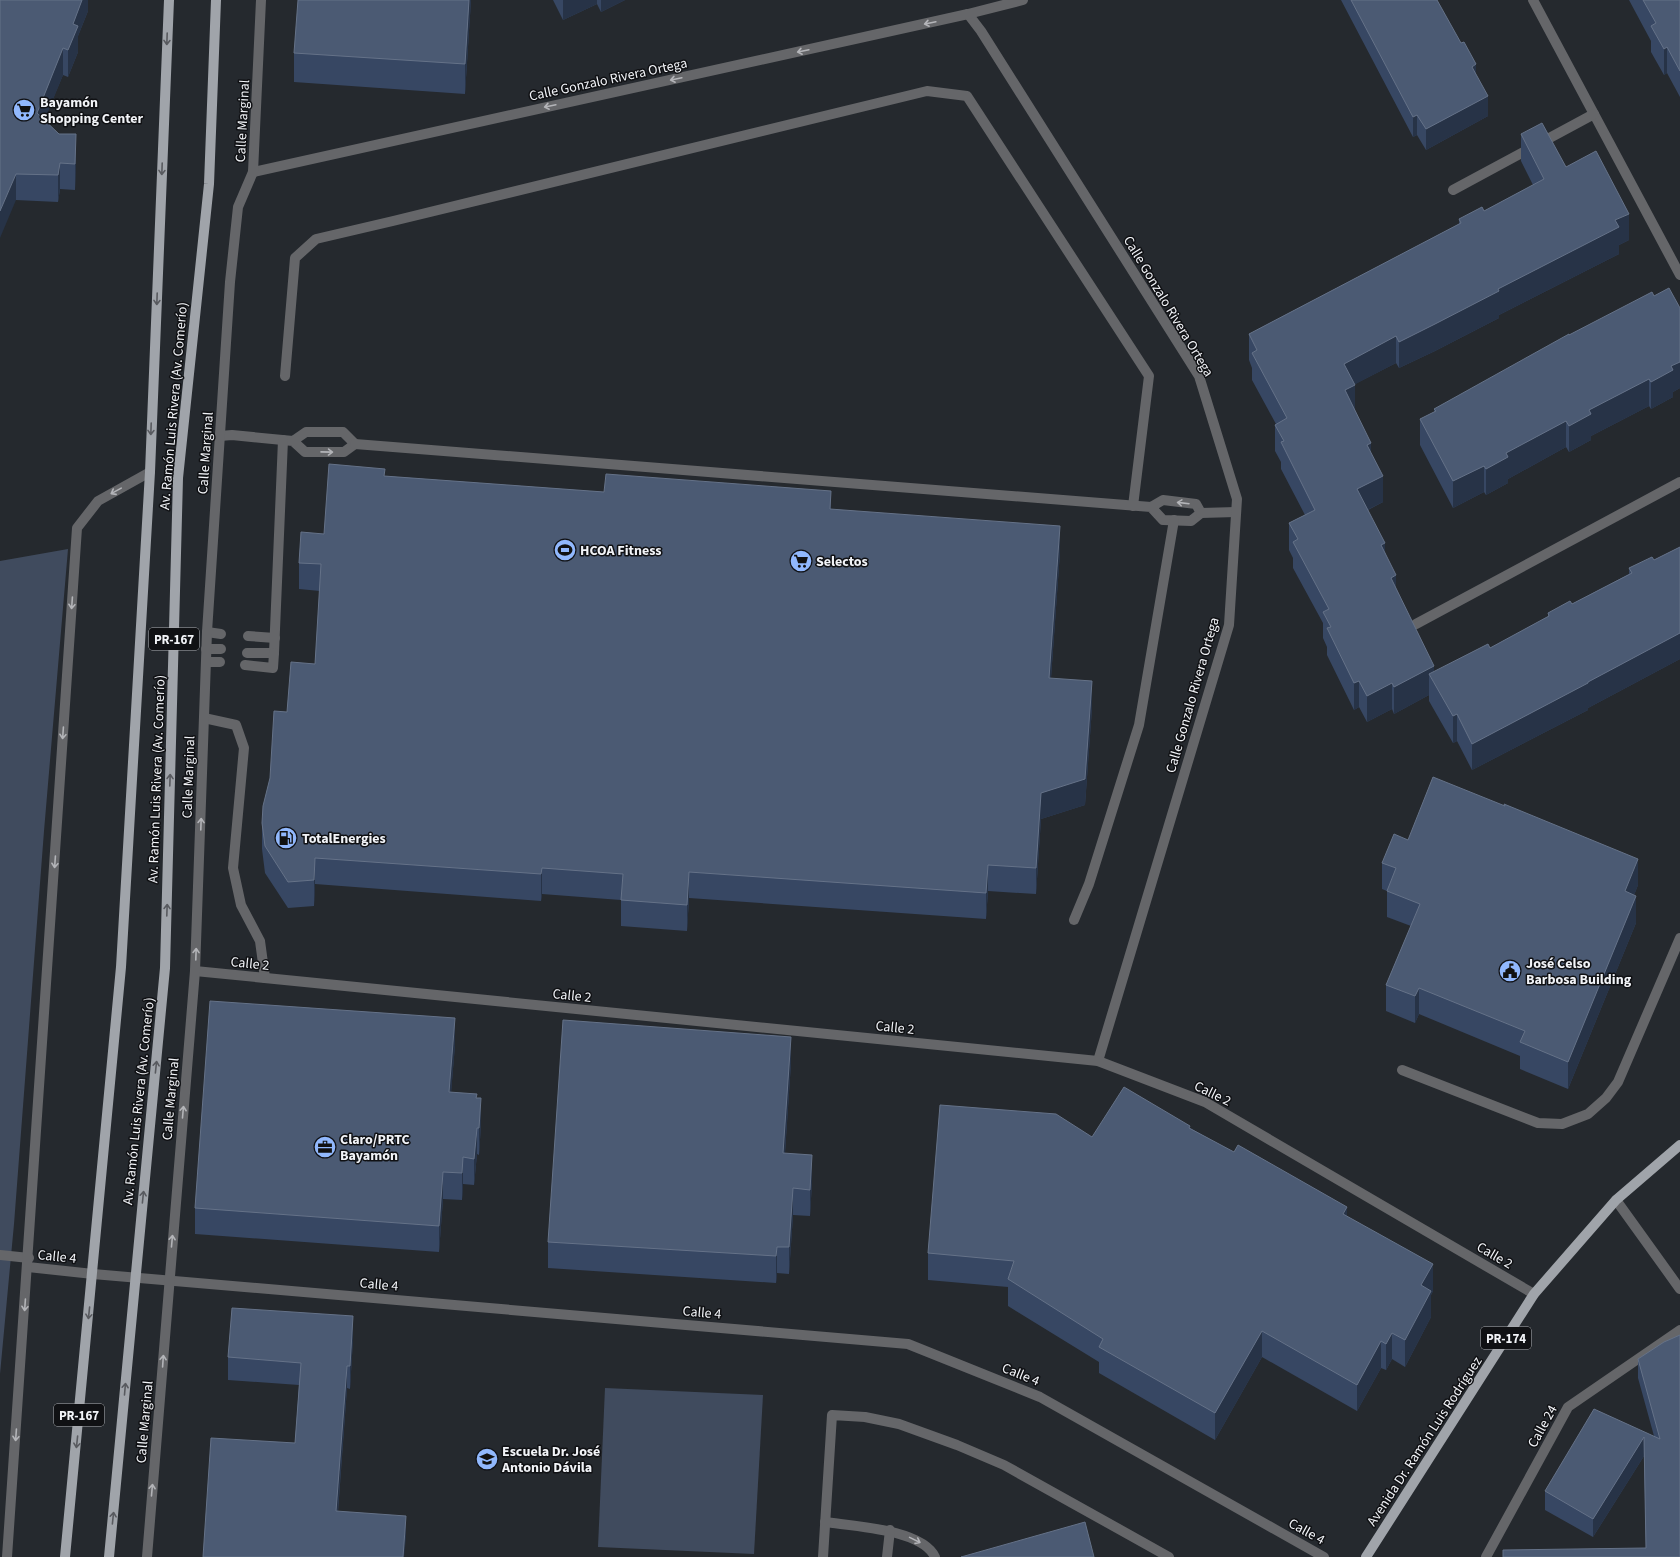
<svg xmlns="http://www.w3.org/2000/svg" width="1680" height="1557" font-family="'Source Sans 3',sans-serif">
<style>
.green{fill:#404b5e}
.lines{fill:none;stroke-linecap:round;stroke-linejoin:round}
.lane{stroke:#656669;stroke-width:10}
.street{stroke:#656669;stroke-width:10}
.primary{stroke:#a0a4aa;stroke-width:10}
.wall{fill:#374763}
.shaded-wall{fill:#273347}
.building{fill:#4b5a73;stroke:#657288}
.oneway{stroke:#b3b4b8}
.oneway2{stroke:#585a5f}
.labels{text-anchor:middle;stroke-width:3;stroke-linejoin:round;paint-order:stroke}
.shield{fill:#101114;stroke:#aeb0b4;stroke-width:1}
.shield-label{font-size:13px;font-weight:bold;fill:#f2f4f8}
.street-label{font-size:14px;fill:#f2f4f8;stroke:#101114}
.poi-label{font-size:14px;font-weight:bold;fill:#f2f4f8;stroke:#101114;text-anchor:start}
</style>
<rect width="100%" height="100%" fill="#25292e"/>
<!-- green -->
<g class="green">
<polygon points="68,549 44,831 14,1224 0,1374 0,561"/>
<polygon points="605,1388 763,1395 754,1554 598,1547"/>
</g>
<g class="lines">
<!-- lane -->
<g class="lane">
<polyline points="285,376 295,258 316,239 393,221 927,91 967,96 1149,376 1133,506"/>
<polyline points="220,436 232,435 293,441 306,432 343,432 355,444 344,452 305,452 293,441"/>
<polyline points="355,444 1151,507 1163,500 1196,504 1201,513 1191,521 1163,520 1151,507"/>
<polyline points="1201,513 1236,512"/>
<polyline points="207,632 221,634"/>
<polyline points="248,636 275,638"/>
<polyline points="206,649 221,649"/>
<polyline points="247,653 274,653 283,440"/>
<polyline points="206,662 220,662"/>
<polyline points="245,665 273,668 274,653"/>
<polyline points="204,718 236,725 244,748 233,868 241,905 260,941 265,978"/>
<polyline points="1074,920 1089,884 1139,725 1174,520"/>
<polyline points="1402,1070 1538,1123 1562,1124 1588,1114 1606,1098 1618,1082 1680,938"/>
<polyline points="0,1255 29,1258"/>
<path d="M 825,1522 C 852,1526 922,1529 935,1557"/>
<polyline points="823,1557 832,1415 865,1417 899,1424 957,1445 1004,1465 1169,1557"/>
<polyline points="887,1557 890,1530"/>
</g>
<!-- street -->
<g class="street">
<polyline points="1533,0 1680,275"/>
<polyline points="968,14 981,31 1199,376 1237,499 1229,625 1098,1061"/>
<polyline points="253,172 968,14 1023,0"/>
<polyline points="1453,190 1594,114"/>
<polyline points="1416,624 1680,482"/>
<polyline points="195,971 1098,1061 1205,1102 1534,1294"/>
<polyline points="1616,1200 1680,1289"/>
<polyline points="28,1267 93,1274 908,1344 1040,1397 1324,1557"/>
<polyline points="7,1557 77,528 98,501 150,472"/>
<polyline points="147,1557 195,971 207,632 230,282 238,207 253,172 261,0"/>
<polyline points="1486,1557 1568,1407 1680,1330"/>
</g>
<!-- primary -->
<g class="primary">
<polyline points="65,1557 121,967 150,472 169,0"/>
<polyline points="109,1557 165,968 178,478 209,184 216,0"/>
<polyline points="1366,1557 1534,1294 1616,1200 1680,1145"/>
</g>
</g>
<!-- wall -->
<g class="wall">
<polygon points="0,0 88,0 88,11 78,36 78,52 68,77 63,75 44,120 76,160 75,190 60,189 58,202 16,200"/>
<polygon points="471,0 465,94 294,82 294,53"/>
<polygon points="553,0 625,0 601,12 597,4 563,20"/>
<polygon points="1341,0 1437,0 1476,75 1488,116 1426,150 1417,135 1413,137"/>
<polygon points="1629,0 1680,0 1680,97 1667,73 1664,75 1651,52 1651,41"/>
<polygon points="1521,134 1566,167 1629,240 1619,245 1619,254 1499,315 1499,318 1435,351 1399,368 1396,363 1355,384 1355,411 1371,453 1383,502 1368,510 1385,552 1396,590 1434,672 1490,648 1548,617 1548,613 1572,604 1629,574 1629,568 1654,560 1680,547 1680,659 1588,708 1588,710 1472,770 1457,741 1453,743 1429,701 1429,695 1394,714 1392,709 1367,722 1359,707 1354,710 1327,655 1327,647 1323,638 1323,623 1293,568 1293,558 1289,550 1289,523 1305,515 1281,469 1281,462 1275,451 1275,425 1276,424 1252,380 1252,368 1249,360 1249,334 1459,224 1459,219 1484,211 1533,185 1521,161"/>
<polygon points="1654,296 1680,308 1680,388 1673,392 1673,397 1651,409 1649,406 1591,436 1591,440 1569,452 1566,447 1508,479 1508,483 1486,495 1484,492 1453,508 1420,445 1420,419 1434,412 1434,409 1569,335"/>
<polygon points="385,476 831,509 1060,552 1051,678 1092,708 1085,805 1041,819 1036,894 988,891 986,919 689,898 687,931 621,926 621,900 542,894 541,901 315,884 314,906 288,908 265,873 262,849 262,823 287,712 315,664 320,591 299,589 299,563"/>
<polygon points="1504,804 1638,885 1634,895 1636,923 1568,1089 1520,1069 1520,1056 1419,1014 1415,1023 1386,1011 1386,985 1411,926 1387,917 1387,891 1382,889 1382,863 1408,840 1504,806"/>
<polygon points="455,1045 451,1092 477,1098 481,1124 479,1155 477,1154 474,1185 463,1184 462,1200 443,1199 439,1252 195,1234 195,1208"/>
<polygon points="791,1063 785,1153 812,1182 810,1216 793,1215 789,1274 777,1273 776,1283 548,1268 548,1242"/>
<polygon points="1190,1128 1347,1216 1433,1291 1431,1295 1431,1317 1405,1367 1392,1359 1386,1370 1381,1368 1357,1411 1262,1357 1215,1440 1099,1373 1099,1362 1008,1306 1008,1287 928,1280 928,1253 1092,1137"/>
<polygon points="1680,1335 1680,1557 1646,1548 1644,1456 1593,1537 1545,1510 1545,1491 1654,1436 1638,1378 1638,1359"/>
<polygon points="353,1339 350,1389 347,1388 338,1512 406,1538 203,1557 295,1443 299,1385 228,1380 228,1357"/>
</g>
<!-- shaded-wall -->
<g class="shaded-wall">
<polygon points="82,0 88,0 88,11 78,36 78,52 68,77 68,50 73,24"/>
<polygon points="469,0 471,0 465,94 465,64"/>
<polygon points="563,0 597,0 597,4 563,20"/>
<polygon points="601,0 625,0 601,12"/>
<polygon points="1667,47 1667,73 1664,75 1664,49"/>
<polygon points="63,48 63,75 37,139 37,113"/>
<polygon points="1476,64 1476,84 1472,67"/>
<polygon points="1488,96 1488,116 1426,150 1426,129"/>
<polygon points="1417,115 1417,135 1413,137 1413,117"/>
<polygon points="76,134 76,160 75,190 75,164"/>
<polygon points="60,163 60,189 58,202 58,175"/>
<polygon points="16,174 16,200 0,238 0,211"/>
<polygon points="1629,214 1629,240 1619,245 1619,254 1499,315 1499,318 1435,351 1399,368 1399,342 1498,289 1615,220"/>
<polygon points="1396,336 1396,363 1344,390 1344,364"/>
<polygon points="1680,362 1680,388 1673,392 1673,397 1651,409 1651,382 1671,366"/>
<polygon points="1649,379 1649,406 1591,436 1591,440 1569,452 1569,426 1589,410"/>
<polygon points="1355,385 1355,411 1345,390"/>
<polygon points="1566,421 1566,447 1508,479 1508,483 1486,495 1486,469 1506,453"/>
<polygon points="1371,443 1371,470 1367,445"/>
<polygon points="1484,466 1484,492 1453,508 1453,481"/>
<polygon points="1383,476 1383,502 1357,515 1357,489"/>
<polygon points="831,491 831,517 830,509"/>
<polygon points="1060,526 1060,552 1049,705 1049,678"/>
<polygon points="1385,543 1385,569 1381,545"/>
<polygon points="1396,575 1396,601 1391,578"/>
<polygon points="1680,633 1680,659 1588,708 1588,710 1472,770 1472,744"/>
<polygon points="1434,666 1434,683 1429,674 1429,695 1394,714 1394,687"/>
<polygon points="1092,681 1092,708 1085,805 1041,819 1036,894 1036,868 1041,793"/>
<polygon points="1359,681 1359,707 1354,710 1354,683"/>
<polygon points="1392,683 1392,709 1367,722 1367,696"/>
<polygon points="1457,714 1457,741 1453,743 1453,716"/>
<polygon points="315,858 315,884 314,906 314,880"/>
<polygon points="1638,859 1638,885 1625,918 1625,891"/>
<polygon points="988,865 988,891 986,919 986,893"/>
<polygon points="542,868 542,894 541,901 541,874"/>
<polygon points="689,872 689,898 687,931 687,905"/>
<polygon points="1636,896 1636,923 1568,1089 1568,1062"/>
<polygon points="1419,988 1419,1014 1415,1023 1415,996"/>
<polygon points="455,1018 455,1045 449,1118 449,1092"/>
<polygon points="791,1037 791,1063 783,1180 783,1153"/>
<polygon points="481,1098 481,1124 479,1155 479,1128"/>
<polygon points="477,1128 477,1154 474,1185 474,1159"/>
<polygon points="812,1155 812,1182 810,1216 810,1190"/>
<polygon points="463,1157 463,1184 462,1200 462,1173"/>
<polygon points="443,1172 443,1199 439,1252 439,1226"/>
<polygon points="793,1188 793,1215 789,1274 789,1247"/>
<polygon points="1347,1207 1347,1233 1343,1214"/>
<polygon points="777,1247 777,1273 776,1283 776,1256"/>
<polygon points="1433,1264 1433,1291 1431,1295 1431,1317 1405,1367 1405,1340 1421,1285"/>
<polygon points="353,1316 353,1339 350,1389 350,1366"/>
<polygon points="1262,1331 1262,1357 1215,1440 1215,1413"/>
<polygon points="1392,1333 1392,1359 1386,1370 1386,1344"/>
<polygon points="1381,1341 1381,1368 1357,1411 1357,1385"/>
<polygon points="347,1366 347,1388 336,1534 336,1511"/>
<polygon points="1644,1437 1644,1456 1593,1537 1593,1519"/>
<polygon points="406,1516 406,1538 404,1557 403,1557"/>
</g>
<!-- building -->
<g class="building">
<polygon points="0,0 82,0 73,24 78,26 68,50 63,48 37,113 59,134 76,134 75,164 60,163 58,175 16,174 0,211"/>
<polygon points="298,0 469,0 465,64 294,53"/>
<polygon points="1351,0 1437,0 1461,43 1464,42 1476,64 1472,67 1488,96 1426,129 1417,115 1413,117"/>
<polygon points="1643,0 1680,0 1680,71 1667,47 1664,49 1651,26 1656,23"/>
<polygon points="1542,123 1566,167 1596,151 1629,214 1615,220 1619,227 1498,289 1499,291 1435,324 1399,342 1396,336 1344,364 1355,385 1345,390 1371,443 1367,445 1383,476 1357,489 1385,543 1381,545 1396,575 1391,578 1434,666 1394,687 1392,683 1367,696 1359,681 1354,683 1327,628 1331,627 1323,612 1329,609 1293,542 1298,539 1289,523 1315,510 1281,442 1284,441 1275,425 1287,418 1252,353 1257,350 1249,334 1461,223 1459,219 1482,207 1484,211 1544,179 1521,134"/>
<polygon points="1669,288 1680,308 1680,362 1671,366 1673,370 1651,382 1649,379 1589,410 1591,414 1569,426 1566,421 1506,453 1508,457 1486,469 1484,466 1453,481 1420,419 1436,411 1434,409 1569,334 1569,335 1652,292 1654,296"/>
<polygon points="329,464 385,469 384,476 604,492 606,474 831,491 830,509 1060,526 1049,678 1092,681 1085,779 1041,793 1036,868 988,865 986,893 689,872 687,905 621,900 623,874 542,868 541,874 315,858 314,880 288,882 265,846 262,823 263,806 270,778 274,711 287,712 291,662 315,664 321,564 299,563 301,532 324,534"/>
<polygon points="1680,547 1680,633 1588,682 1588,683 1472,744 1457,714 1453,716 1429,674 1488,644 1490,648 1549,616 1548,613 1570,601 1572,604 1632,573 1629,568 1652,557 1654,560"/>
<polygon points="1433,777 1505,806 1504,804 1638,859 1625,891 1636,896 1568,1062 1520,1042 1525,1031 1419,988 1415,996 1386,985 1420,904 1387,891 1396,868 1382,863 1394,834 1408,840"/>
<polygon points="210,1001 455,1018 449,1092 477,1094 476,1098 481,1098 479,1128 477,1128 474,1159 463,1157 462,1173 443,1172 439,1226 195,1208"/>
<polygon points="563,1020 791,1037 783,1153 812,1155 810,1190 793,1188 789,1247 777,1247 776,1256 548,1242"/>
<polygon points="1124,1087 1190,1126 1189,1128 1234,1152 1238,1145 1347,1207 1343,1214 1433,1264 1421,1285 1431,1291 1405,1340 1392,1333 1386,1344 1381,1341 1357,1385 1262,1331 1215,1413 1099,1347 1103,1339 1008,1279 1014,1261 928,1253 940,1105 1056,1114 1092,1137"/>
<polygon points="232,1308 353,1316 350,1366 347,1366 336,1511 406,1516 403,1557 203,1557 211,1438 295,1443 301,1363 228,1357"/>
<polygon points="1680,1335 1680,1557 1503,1557 1503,1550 1646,1548 1644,1437 1593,1519 1545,1491 1594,1409 1660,1439 1638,1359 1664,1342"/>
<polygon points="1085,1522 1094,1557 961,1557"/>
</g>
<!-- one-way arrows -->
<defs><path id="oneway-shaft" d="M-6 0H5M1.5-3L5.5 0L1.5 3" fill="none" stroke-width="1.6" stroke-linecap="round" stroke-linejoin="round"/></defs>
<g class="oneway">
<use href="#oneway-shaft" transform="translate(930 23) rotate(168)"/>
<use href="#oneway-shaft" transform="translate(803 51) rotate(168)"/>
<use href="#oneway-shaft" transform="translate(676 79) rotate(168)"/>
<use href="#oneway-shaft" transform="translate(550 106) rotate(168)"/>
<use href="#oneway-shaft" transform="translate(327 452) rotate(1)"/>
<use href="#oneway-shaft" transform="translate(116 491) rotate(151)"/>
<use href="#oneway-shaft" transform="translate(1183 503) rotate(-173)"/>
<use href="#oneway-shaft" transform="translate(72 603) rotate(94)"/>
<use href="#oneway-shaft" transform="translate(63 733) rotate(94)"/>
<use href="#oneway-shaft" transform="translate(201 824) rotate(-88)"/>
<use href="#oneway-shaft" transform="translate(55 862) rotate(94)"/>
<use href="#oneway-shaft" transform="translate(196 954) rotate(-88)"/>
<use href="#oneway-shaft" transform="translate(183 1112) rotate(-85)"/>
<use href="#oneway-shaft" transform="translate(172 1241) rotate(-85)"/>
<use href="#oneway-shaft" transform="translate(25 1305) rotate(94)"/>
<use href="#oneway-shaft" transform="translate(163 1361) rotate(-86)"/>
<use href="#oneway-shaft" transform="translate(16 1435) rotate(94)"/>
<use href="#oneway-shaft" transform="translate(152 1490) rotate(-85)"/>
<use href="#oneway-shaft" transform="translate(915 1540) rotate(26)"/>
</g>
<g class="oneway2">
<use href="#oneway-shaft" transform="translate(167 39) rotate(92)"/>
<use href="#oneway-shaft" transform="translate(162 169) rotate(92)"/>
<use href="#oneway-shaft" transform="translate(157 299) rotate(92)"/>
<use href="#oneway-shaft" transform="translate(151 429) rotate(92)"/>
<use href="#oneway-shaft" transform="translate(170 780) rotate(-88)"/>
<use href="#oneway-shaft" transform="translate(167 910) rotate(-88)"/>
<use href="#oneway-shaft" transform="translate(156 1067) rotate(-84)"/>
<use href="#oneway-shaft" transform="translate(143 1197) rotate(-84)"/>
<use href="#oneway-shaft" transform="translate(89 1313) rotate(96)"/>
<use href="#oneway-shaft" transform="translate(125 1389) rotate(-85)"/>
<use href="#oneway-shaft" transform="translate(77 1442) rotate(96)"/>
<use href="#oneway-shaft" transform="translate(113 1518) rotate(-84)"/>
</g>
<!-- icons -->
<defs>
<g id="supermarket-disc" transform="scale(1.15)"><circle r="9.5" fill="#91b8fd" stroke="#101114"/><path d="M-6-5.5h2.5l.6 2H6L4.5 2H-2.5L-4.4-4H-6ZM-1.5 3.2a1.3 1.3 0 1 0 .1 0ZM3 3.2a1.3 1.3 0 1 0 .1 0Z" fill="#111"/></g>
<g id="stadium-disc" transform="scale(1.15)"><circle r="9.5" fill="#91b8fd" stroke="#101114"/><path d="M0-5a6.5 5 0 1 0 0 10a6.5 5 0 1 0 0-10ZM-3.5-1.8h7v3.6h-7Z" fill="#111"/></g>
<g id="fuel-disc" transform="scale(1.15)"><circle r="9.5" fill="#91b8fd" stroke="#101114"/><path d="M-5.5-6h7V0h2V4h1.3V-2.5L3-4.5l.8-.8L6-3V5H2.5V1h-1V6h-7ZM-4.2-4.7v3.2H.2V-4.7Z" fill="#111"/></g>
<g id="civic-disc" transform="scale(1.15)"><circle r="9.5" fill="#91b8fd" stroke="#101114"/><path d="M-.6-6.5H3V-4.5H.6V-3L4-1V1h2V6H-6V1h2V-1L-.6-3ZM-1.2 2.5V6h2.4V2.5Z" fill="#111"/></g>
<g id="office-disc" transform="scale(1.15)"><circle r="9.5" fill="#91b8fd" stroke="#101114"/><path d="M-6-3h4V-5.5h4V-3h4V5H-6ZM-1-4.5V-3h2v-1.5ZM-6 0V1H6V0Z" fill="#111"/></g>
<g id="school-disc" transform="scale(1.15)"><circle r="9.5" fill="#91b8fd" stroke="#101114"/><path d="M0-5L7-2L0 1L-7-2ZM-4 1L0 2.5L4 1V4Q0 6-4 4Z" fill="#111"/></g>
</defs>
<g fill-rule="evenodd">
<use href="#supermarket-disc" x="24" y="110"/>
<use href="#stadium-disc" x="565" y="550"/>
<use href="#supermarket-disc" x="801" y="561"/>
<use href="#fuel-disc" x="286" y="838"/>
<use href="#civic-disc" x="1510" y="971"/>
<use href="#office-disc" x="325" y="1147"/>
<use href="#school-disc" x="487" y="1459"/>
</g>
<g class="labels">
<!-- shield labels -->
<g class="shield">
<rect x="149" y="628" width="50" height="22" rx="3"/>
<rect x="1481" y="1327" width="50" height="22" rx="3"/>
<rect x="54" y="1404" width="50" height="22" rx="3"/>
</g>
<g class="shield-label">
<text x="174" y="644">PR-167</text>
<text x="1506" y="1343">PR-174</text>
<text x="79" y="1420">PR-167</text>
</g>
<!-- street labels -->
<g class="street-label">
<text transform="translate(608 79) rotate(-12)" y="5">Calle Gonzalo Rivera Ortega</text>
<text transform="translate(242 121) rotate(-87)" y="5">Calle Marginal</text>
<text transform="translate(1169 306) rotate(59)" y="5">Calle Gonzalo Rivera Ortega</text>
<text transform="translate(173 406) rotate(-85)" y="5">Av. Ramón Luis Rivera (Av. Comerío)</text>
<text transform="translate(205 453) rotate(-86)" y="5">Calle Marginal</text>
<text transform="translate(1192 695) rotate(-74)" y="5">Calle Gonzalo Rivera Ortega</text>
<text transform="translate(188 777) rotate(-88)" y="5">Calle Marginal</text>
<text transform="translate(156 779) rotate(-88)" y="5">Av. Ramón Luis Rivera (Av. Comerío)</text>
<text transform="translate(250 963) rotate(6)" y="5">Calle 2</text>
<text transform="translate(572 995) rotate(6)" y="5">Calle 2</text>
<text transform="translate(895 1027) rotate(6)" y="5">Calle 2</text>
<text transform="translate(1213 1093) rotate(26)" y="5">Calle 2</text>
<text transform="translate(170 1099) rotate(-85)" y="5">Calle Marginal</text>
<text transform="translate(138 1101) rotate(-84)" y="5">Av. Ramón Luis Rivera (Av. Comerío)</text>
<text transform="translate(1495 1255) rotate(30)" y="5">Calle 2</text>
<text transform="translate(57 1256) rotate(6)" y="5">Calle 4</text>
<text transform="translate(379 1284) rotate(5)" y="5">Calle 4</text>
<text transform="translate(702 1312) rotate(5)" y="5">Calle 4</text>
<text transform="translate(1021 1374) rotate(22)" y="5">Calle 4</text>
<text transform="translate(144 1422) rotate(-85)" y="5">Calle Marginal</text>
<text transform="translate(1542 1426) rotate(-61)" y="5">Calle 24</text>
<text transform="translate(1424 1441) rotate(-57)" y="5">Avenida Dr. Ramón Luis Rodríguez</text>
<text transform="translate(1307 1531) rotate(29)" y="5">Calle 4</text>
</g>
<!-- poi labels -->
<g class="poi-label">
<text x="40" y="107">Bayamón<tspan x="40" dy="16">Shopping Center</tspan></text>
<text x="580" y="555">HCOA Fitness</text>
<text x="816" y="566">Selectos</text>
<text x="302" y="843">TotalEnergies</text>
<text x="1526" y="968">José Celso<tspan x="1526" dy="16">Barbosa Building</tspan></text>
<text x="340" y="1144">Claro/PRTC<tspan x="340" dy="16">Bayamón</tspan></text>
<text x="502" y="1456">Escuela Dr. José<tspan x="502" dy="16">Antonio Dávila</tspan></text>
</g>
</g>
</svg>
